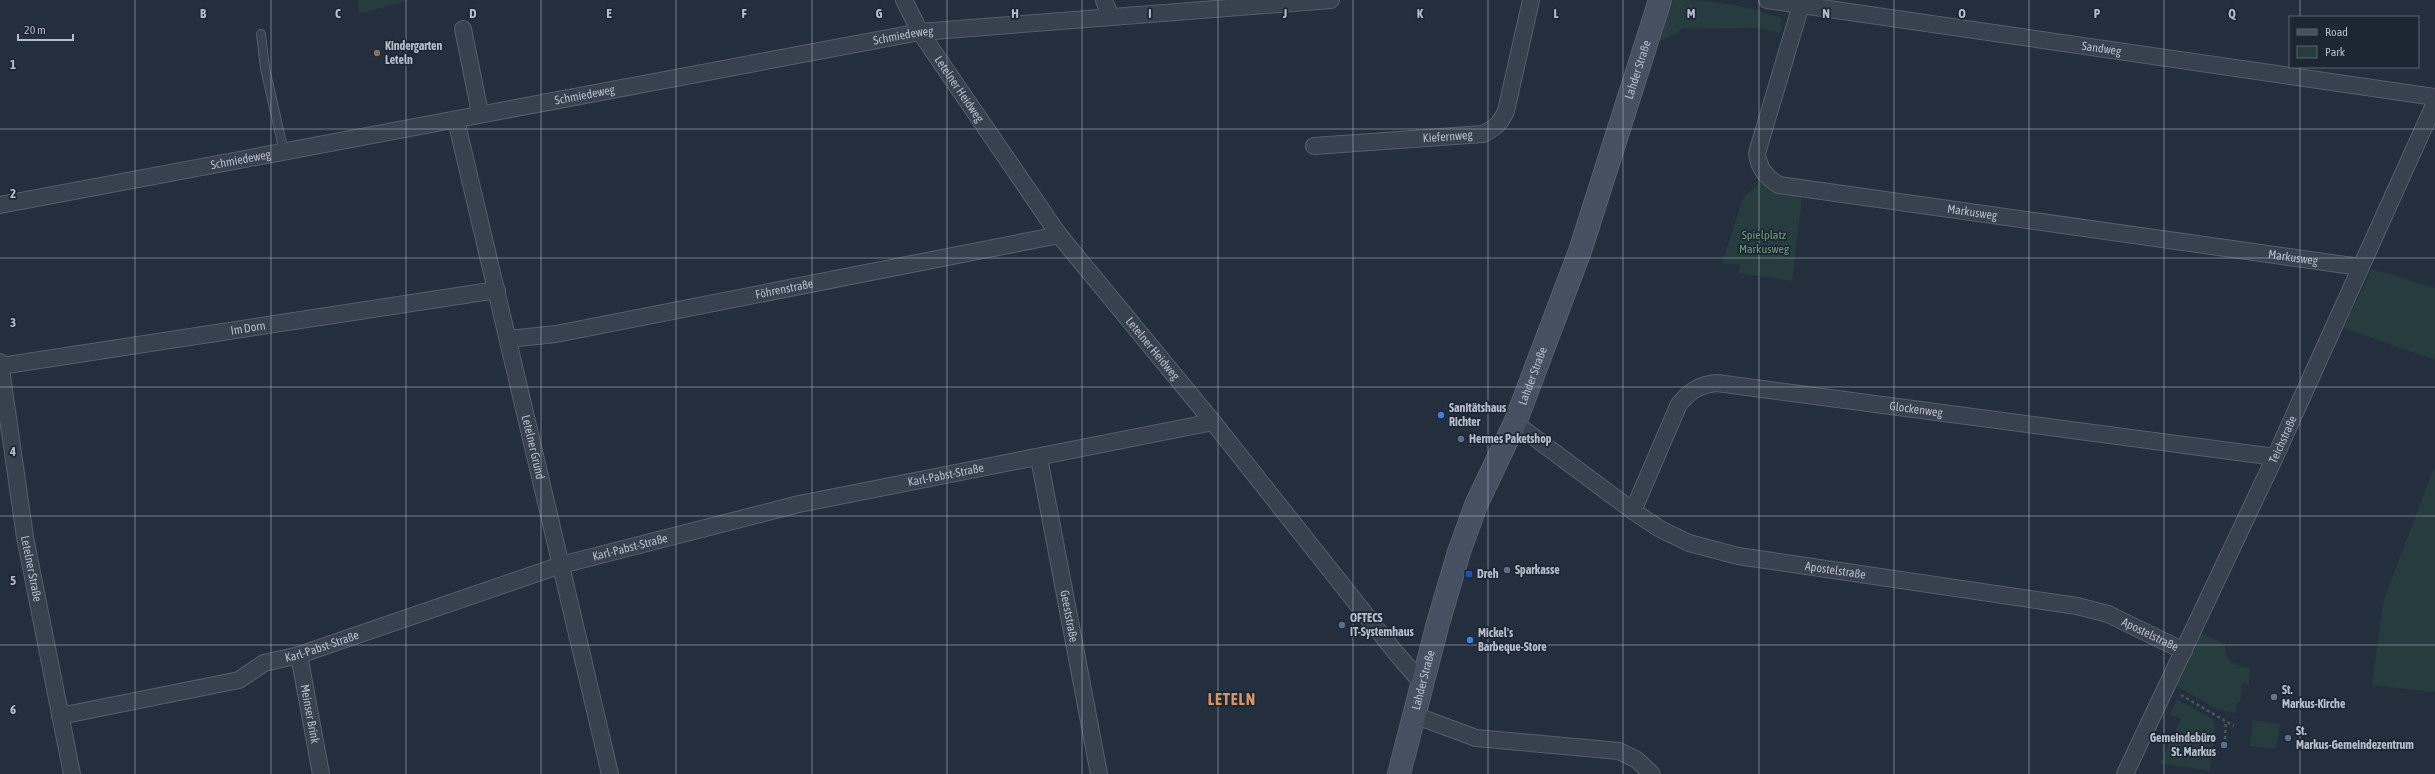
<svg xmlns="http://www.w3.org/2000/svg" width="2435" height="774" font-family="'Asap Condensed',sans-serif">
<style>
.green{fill:#263c3f}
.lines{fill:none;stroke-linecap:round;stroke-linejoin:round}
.lane-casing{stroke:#565f6c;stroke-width:10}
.street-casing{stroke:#565f6c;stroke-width:18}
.secondary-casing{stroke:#565f6c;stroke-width:24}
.path{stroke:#44595c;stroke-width:2.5;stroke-dasharray:3 3;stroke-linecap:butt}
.lane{stroke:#38414e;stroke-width:8}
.street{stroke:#38414e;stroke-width:16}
.secondary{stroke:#465061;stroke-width:22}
.grid{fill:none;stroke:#b4bcc9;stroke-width:1;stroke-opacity:0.55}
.education-dot{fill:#8d6e63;stroke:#1d2633;stroke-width:1.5}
.shop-dot{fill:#3f7fe0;stroke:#1d2633;stroke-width:1.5}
.service-dot{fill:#5c6f8a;stroke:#1d2633;stroke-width:1.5}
.transit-dot{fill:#1a4fb4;stroke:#1d2633;stroke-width:1.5}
.worship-dot{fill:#6b7280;stroke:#1d2633;stroke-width:1.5}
.labels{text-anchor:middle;stroke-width:3.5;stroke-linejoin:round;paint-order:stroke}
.street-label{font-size:12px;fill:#b4bcc9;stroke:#1d2633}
.poi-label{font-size:12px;font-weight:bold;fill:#b4bcc9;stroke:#1d2633;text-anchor:start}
.park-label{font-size:12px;fill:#6b9a76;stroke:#1d2633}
.district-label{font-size:16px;font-weight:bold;letter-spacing:1px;fill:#d59563;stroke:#1d2633}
.grid-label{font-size:13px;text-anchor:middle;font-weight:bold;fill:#b4bcc9;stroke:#1d2633;stroke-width:3.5;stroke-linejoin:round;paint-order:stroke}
</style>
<rect width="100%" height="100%" fill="#242f3e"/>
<!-- green -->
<g class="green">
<polygon points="358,0 409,0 359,14"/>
<path d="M 1673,0 C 1715,0 1742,5 1781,18 L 1781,33 L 1756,28 L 1683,29 L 1655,44 L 1667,9 Z"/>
<polygon points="1762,181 1771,190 1802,197 1792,281 1738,273 1740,265 1722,263 1742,201 1748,193"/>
<polygon points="2372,269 2435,288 2435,360 2344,328"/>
<polygon points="2435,465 2435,692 2372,685 2383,602"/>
<path d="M 2201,633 L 2225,644 C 2224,662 2235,666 2250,668 L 2249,684 L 2242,683 L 2240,702 L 2237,702 L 2236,713 L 2219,710 L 2176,686 Z"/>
<polygon points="2177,700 2213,719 2215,728 2210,771 2160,763 2181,719 2170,714"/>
<polygon points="2253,720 2280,724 2276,749 2250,746"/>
</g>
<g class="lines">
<!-- lane casing -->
<g class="lane-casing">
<polyline id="lane" points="261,34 265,68 284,152"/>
</g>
<!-- street casing -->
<g class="street-casing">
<g id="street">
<path id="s1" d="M 904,0 L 920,32 L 1059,235 L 1213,422 L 1396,653 L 1422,683"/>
<polyline points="1104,0 1110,16"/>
<path id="s2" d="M 1767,0 L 2435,97"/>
<path id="s3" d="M 1801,5 L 1757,153 C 1759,169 1766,177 1779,185 L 2360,267"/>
<polyline points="463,29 480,113"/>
<path id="s4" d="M 456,120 L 610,774"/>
<path id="s5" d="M 1314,146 L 1483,134 C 1495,128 1500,124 1506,111 L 1531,0"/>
<path id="s6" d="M 0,205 L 920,32 L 1331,0"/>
<path id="s7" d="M 508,339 L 556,334 L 1059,235"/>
<path id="s8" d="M 0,362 L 25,537 L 72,774"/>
<path id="s9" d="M 0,366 L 497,290"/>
<path id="s10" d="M 1515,423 L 1633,511 L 1660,529 L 1689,543 L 1738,556 L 2077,606 L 2108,614 L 2184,651"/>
<path id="s11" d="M 1039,458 L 1099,774"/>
<path id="s12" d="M 1633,511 L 1679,404 C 1691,390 1699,385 1717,383 L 2275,457"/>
<path id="s13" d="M 299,655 L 321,774"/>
<polyline points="1414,715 1476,738 1619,751 1637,760 1652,774"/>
<path id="s14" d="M 60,716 L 239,680 L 264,663 L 299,655 L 561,565 L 799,504 L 1213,422"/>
<path id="s15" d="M 2125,774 L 2275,457 L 2435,103"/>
</g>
</g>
<!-- secondary casing -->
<g class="secondary-casing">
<g id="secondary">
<path id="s16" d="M 1399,774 L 1438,623 L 1459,552 L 1476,505 L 1515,423 L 1580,251 L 1660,0"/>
</g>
</g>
<!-- path -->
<g class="path">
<polyline points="2181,695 2234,726"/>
<polyline points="2225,739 2226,721"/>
</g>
<!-- lane -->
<use href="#lane" class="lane"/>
<!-- street -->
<use href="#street" class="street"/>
<!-- secondary -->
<use href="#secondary" class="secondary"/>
</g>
<!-- grid -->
<path class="grid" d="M 135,0 L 135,774M 271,0 L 271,774M 406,0 L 406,774M 541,0 L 541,774M 676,0 L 676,774M 812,0 L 812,774M 947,0 L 947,774M 1082,0 L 1082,774M 1218,0 L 1218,774M 1353,0 L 1353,774M 1488,0 L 1488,774M 1623,0 L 1623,774M 1759,0 L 1759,774M 1894,0 L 1894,774M 2029,0 L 2029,774M 2164,0 L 2164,774M 2300,0 L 2300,17M 2300,67 L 2300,774M 0,129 L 2435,129M 0,258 L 2435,258M 0,387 L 2435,387M 0,516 L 2435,516M 0,645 L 2435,645"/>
<!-- markers -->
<circle class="education-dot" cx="377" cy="53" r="4"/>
<g class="shop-dot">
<circle cx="1441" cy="415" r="4"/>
<circle cx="1470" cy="640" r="4"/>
</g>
<g class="service-dot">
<circle cx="1461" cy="439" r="4"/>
<circle cx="1507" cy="570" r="4"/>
<circle cx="1342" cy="625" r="4"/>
<circle cx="2288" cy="738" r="4"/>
<circle cx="2224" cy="745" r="4"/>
</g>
<rect class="transit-dot" x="1465" y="570" width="8" height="8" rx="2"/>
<circle class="worship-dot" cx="2274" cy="697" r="4"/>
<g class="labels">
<!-- street labels -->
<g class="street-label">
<text dy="4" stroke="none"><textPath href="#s6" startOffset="919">Schmiedeweg</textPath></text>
<text dy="4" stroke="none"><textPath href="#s2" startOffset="338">Sandweg</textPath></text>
<text dy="4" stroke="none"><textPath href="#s16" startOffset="745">Lahder Straße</textPath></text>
<text dy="4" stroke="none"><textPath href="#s1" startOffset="105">Letelner Heidweg</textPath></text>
<text dy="4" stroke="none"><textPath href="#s6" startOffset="595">Schmiedeweg</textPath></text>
<text dy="4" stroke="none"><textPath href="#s5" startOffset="134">Kiefernweg</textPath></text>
<text dy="4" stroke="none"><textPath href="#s6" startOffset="245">Schmiedeweg</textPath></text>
<text dy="4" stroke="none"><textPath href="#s3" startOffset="390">Markusweg</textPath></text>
<text dy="4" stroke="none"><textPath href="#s3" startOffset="714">Markusweg</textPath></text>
<text dy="4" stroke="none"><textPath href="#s7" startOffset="281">Föhrenstraße</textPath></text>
<text dy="4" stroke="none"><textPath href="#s9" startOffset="251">Im Dorn</textPath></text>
<text dy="4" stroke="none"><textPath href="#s1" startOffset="429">Letelner Heidweg</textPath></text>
<text dy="4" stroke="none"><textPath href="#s16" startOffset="421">Lahder Straße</textPath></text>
<text dy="4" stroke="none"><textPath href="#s12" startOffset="362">Glockenweg</textPath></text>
<text dy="4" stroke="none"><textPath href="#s15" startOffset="370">Teichstraße</textPath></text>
<text dy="4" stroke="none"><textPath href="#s4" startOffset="336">Letelner Grund</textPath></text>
<text dy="4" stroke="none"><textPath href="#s14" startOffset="921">Karl-Pabst-Straße</textPath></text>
<text dy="4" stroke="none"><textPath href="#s14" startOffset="597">Karl-Pabst-Straße</textPath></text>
<text dy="4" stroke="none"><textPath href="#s8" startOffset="209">Letelner Straße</textPath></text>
<text dy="4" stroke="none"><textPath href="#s10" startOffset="361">Apostelstraße</textPath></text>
<text dy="4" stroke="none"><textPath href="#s11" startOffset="161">Geeststraße</textPath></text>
<text dy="4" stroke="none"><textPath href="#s10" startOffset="684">Apostelstraße</textPath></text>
<text dy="4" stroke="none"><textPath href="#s14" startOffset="273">Karl-Pabst-Straße</textPath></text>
<text dy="4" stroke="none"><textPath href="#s16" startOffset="97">Lahder Straße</textPath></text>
<text dy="4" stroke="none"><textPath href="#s13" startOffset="60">Meinser Brink</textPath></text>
</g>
<!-- poi labels -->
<g class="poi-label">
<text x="385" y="50">Kindergarten<tspan x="385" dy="14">Leteln</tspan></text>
<text x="1449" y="412">Sanitätshaus<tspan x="1449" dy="14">Richter</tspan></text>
<text x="1469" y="443">Hermes Paketshop</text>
<text x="1515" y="574">Sparkasse</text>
<text x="1477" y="578">Dreh</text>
<text x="1350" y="622">OFTECS<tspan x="1350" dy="14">IT-Systemhaus</tspan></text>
<text x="1478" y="637">Mickel's<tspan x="1478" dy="14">Barbeque-Store</tspan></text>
<text x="2282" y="694">St.<tspan x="2282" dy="14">Markus-Kirche</tspan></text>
<text x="2296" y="735">St.<tspan x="2296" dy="14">Markus-Gemeindezentrum</tspan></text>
<text x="2216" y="742" text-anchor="end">Gemeindebüro<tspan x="2216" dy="14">St. Markus</tspan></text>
</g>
<!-- park labels -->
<g class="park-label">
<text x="1764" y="239">Spielplatz<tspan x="1764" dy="14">Markusweg</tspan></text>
</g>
<!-- district labels -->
<g class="district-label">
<text x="1232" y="705">LETELN</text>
</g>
</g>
<g class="grid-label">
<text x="203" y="18">B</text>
<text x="338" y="18">C</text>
<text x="473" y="18">D</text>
<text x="609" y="18">E</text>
<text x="744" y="18">F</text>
<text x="879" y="18">G</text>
<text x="1015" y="18">H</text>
<text x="1150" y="18">I</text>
<text x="1285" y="18">J</text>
<text x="1420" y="18">K</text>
<text x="1556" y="18">L</text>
<text x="1691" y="18">M</text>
<text x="1826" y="18">N</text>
<text x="1962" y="18">O</text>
<text x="2097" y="18">P</text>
<text x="2232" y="18">Q</text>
<text x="13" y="69">1</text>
<text x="13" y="198">2</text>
<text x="13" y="327">3</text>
<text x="13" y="456">4</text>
<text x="13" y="585">5</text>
<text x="13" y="714">6</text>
</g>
<!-- legend -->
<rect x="2289" y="16" width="130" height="52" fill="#1d2633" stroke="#59626f"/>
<rect x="2297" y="29" width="20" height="6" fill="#465061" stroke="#59626f"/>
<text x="2325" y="36" font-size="12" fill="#b4bcc9">Road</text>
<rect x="2297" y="46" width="20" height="12" fill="#263c3f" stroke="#59626f"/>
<text x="2325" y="56" font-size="12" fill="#b4bcc9">Park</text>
<!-- scale -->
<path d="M18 34v6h55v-6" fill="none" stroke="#b4bcc9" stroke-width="2"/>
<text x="24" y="34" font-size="12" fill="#b4bcc9" stroke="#1d2633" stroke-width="3" paint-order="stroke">20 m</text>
</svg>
